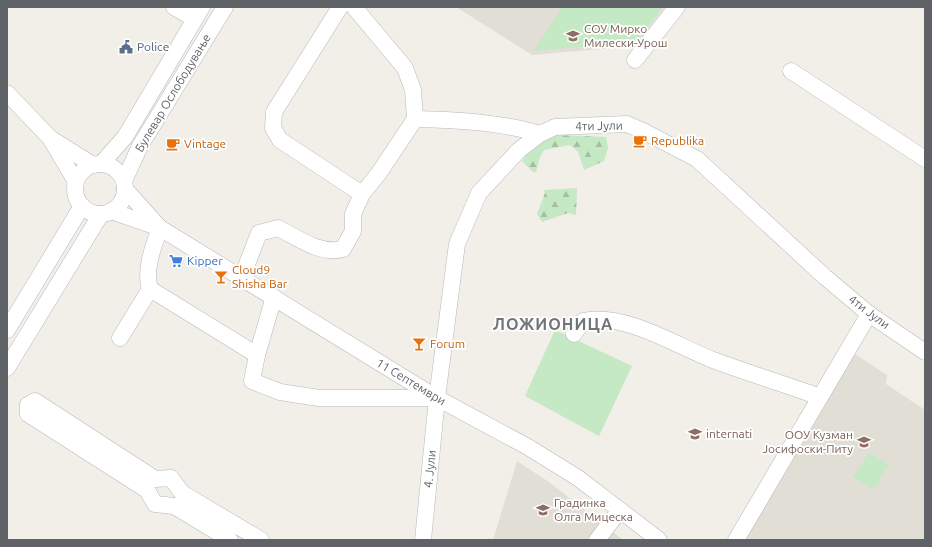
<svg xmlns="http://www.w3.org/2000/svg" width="932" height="547" font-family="Ubuntu,sans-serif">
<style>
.education{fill:#e1ded6}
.forest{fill:url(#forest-firs)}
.park{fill:#c5e8c5}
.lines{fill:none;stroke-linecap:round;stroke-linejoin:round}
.street-casing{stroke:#b5b8bc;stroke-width:17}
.street{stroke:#fff;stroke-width:16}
.labels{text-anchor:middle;stroke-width:3.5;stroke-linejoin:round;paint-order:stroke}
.education-label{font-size:12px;fill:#785e54;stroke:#fff;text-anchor:start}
.service-label{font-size:12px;fill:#4e5e75;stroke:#fff;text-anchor:start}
.street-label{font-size:12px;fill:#5f6368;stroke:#fff}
.food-label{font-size:12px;fill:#c56008;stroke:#fff;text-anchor:start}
.shop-label{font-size:12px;fill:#366cbe;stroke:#fff;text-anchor:start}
.district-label{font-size:16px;font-weight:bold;letter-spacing:1px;fill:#70757a;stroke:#fff}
</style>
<defs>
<pattern id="forest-firs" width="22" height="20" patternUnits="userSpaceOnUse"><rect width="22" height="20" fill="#c5e8c5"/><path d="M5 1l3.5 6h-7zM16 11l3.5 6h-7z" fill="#a3c0a4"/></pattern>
</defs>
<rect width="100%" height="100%" fill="#f1efe8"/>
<!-- education -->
<g class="education">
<polygon points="456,7 665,7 635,46 532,55"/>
<polygon points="855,354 887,375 886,384 925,410 925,540 745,540"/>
<polygon points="517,461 549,482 623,540 493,540"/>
</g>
<!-- forest -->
<g class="forest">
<polygon points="556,135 606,137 608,148 604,161 584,170 578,152 570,145 544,150 540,157 536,172 533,172 522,161 532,147"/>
<polygon points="577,188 576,215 568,213 542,222 537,214 545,193 544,190"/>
</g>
<!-- park -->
<g class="park">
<polygon points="562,7 662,7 650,25 634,42 534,51"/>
<polygon points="555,330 632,366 599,436 525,396"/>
<polygon points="869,453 889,465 873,490 853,477"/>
</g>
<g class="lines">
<!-- street casing -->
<g class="street-casing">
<g id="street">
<polyline points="174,7 195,19"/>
<polyline points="340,7 274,112 273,128 280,140 362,194"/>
<polyline points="635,60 677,7"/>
<polyline points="791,71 925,159"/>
<polyline points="7,93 50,138 76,182"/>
<path d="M 415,119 C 456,120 501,122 540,134"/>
<polyline points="53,140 93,165"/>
<polyline points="101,164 125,137 202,7"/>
<circle cx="100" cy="189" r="25"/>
<polyline points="124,181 140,146 225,7"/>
<polyline points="125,189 159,227"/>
<polyline points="111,211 160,228 437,398 528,447 578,478 659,540"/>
<path d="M 242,277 L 259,233 L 278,228 C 298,238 320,255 343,249 L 353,231 L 353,214 L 362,194 L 379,173 L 415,119 L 413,90 L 405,68 L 354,7"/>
<path d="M 150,289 C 144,270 153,247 160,228"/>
<polyline points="274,297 257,355 252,381 280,392 319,398 437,398"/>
<polyline points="7,330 82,206"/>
<path d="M 574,334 L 583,321 C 624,312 675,345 713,360 C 748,373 784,384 820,397"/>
<polyline points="120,338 150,289 257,355"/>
<polyline points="7,368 101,214"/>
<polyline points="230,540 174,506 155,504 147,490 28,414 28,405 35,401 155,479 171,478 182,493 261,540"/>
<polyline points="423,540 437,398 457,244 479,193 519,150 540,134 555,127 627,124 643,131 697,159 825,277 869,314 925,352"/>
<polyline points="597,540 620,510"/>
<polyline points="736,540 869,314"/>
</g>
</g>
<!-- street -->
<use href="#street" class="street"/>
</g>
<!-- icons -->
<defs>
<g id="university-bare" transform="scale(1.08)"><path d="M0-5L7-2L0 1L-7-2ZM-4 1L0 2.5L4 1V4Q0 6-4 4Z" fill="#8d6e63" stroke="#fff" stroke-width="2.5" paint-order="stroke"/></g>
<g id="civic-bare" transform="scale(1.08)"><path d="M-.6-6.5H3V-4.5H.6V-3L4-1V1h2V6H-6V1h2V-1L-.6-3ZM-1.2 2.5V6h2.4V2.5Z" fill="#5c6f8a" stroke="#fff" stroke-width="2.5" paint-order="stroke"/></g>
<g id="cafe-bare" transform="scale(1.08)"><path d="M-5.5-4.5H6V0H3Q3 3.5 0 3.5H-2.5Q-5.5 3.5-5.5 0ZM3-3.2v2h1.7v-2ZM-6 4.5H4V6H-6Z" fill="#e8710a" stroke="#fff" stroke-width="2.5" paint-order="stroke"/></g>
<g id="supermarket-bare" transform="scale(1.08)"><path d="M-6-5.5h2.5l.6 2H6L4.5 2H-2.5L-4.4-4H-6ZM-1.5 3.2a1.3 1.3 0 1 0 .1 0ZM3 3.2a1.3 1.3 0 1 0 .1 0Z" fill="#3f7fe0" stroke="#fff" stroke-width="2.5" paint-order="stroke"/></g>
<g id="bar-bare" transform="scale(1.08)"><path d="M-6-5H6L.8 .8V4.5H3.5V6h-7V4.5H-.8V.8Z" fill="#e8710a" stroke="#fff" stroke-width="2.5" paint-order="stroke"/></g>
<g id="school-bare" transform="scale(1.08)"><path d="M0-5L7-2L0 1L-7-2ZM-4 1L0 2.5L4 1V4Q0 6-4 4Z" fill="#8d6e63" stroke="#fff" stroke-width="2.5" paint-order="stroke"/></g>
</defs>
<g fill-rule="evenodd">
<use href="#university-bare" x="573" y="36"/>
<use href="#civic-bare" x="126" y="47"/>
<use href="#cafe-bare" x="640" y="141"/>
<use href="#cafe-bare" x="173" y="144"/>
<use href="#supermarket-bare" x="176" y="261"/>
<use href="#bar-bare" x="221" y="277"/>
<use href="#bar-bare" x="419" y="344"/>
<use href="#school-bare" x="695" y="434"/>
<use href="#school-bare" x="864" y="442"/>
<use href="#school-bare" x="543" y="510"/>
</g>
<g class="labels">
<!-- education labels -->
<g class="education-label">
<text x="584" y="33">СОУ Мирко<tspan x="584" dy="14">Милески-Урош</tspan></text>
<text x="706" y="438">internati</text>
<text x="853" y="439" text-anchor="end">ООУ Кузман<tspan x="853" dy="14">Јосифоски-Питу</tspan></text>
<text x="554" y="507">Градинка<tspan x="554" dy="14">Олга Мицеска</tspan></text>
</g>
<!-- service labels -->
<g class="service-label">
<text x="137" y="51">Police</text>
</g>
<!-- street labels -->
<g class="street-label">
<text transform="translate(173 93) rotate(-59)" y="4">Булевар Ослободување</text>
<text transform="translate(599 126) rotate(-1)" y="4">4ти Јули</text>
<text transform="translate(869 312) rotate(37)" y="4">4ти Јули</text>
<text transform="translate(411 382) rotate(31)" y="4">11 Септември</text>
<text transform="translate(430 469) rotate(-84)" y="4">4. Јули</text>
</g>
<!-- food labels -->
<g class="food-label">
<text x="651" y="145">Republika</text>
<text x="184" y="148">Vintage</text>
<text x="232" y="274">Cloud9<tspan x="232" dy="14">Shisha Bar</tspan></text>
<text x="430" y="348">Forum</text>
</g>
<!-- shop labels -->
<g class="shop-label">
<text x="187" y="265">Kipper</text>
</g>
<!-- district labels -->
<g class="district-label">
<text x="553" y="330">ЛОЖИОНИЦА</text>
</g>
</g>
<!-- border -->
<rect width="932" height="547" fill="none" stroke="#5f6368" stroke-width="16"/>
</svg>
